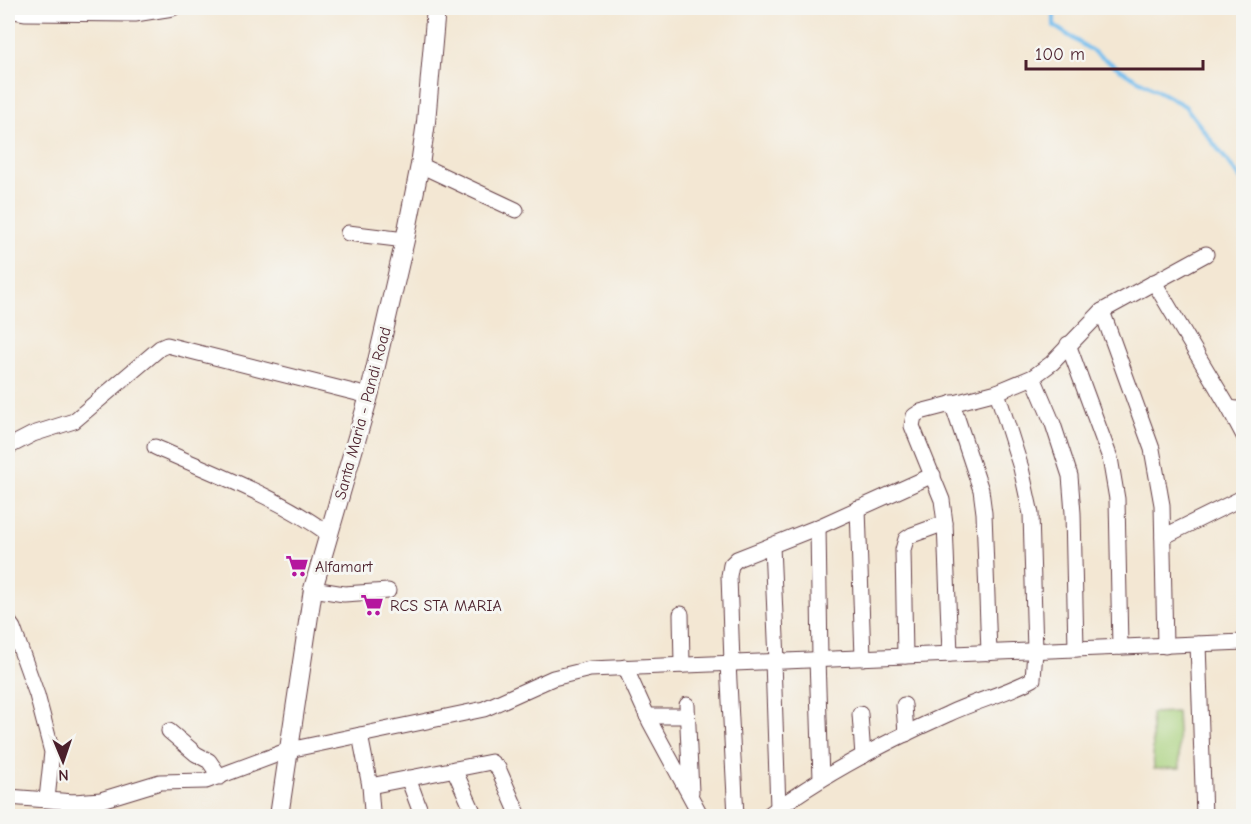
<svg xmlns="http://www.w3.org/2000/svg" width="1251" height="824" font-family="'Comic Neue',sans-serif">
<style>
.green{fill:#a7d07c;stroke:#787854;stroke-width:1.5}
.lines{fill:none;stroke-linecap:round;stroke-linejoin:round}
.stream{stroke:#76bfef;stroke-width:4}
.minor-casing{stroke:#633d44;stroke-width:17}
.major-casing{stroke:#633d44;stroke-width:20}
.minor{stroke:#fff;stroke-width:15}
.major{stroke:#fff;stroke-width:18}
.labels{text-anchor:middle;stroke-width:6;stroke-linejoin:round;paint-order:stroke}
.street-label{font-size:16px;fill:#4a1f2b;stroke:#f6f6f2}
.poi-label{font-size:16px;fill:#4a1f2b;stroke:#f6f6f2;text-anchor:start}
</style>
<rect width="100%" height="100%" fill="#f6f6f2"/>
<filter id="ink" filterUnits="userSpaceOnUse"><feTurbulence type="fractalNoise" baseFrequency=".0167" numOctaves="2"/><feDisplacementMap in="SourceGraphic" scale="12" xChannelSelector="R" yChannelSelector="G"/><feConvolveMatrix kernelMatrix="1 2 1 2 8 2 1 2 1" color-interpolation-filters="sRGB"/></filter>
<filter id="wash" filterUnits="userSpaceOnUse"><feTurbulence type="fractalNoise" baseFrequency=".008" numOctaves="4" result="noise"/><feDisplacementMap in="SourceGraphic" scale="24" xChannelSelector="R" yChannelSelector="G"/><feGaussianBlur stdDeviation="1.35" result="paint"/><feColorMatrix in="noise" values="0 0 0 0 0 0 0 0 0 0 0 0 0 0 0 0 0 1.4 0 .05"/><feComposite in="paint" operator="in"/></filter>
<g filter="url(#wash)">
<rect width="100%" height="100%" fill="#f3e7d3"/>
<!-- green -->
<polygon class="green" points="1177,712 1180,768 1154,769 1151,713"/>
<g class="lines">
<!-- stream -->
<polyline class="stream" points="1054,8 1054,26 1126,73 1185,106 1244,183"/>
</g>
</g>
<g filter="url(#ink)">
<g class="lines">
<!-- minor casing -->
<g class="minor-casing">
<g id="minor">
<polyline points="8,10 26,13 135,14 173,8"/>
<polyline points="420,165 516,210"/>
<polyline points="348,233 405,240"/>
<polyline points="1154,282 1229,408 1244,410"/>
<polyline points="1102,311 1152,449 1162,505 1165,646"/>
<polyline points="1068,344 1110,458 1117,499 1120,647"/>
<polyline points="1033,377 1053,424 1070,476 1073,513 1076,649"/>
<polyline points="952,403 981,490 984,513 989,653"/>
<polyline points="1229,408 1244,436"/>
<polyline points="8,447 33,434 74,421 160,348 167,345 369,396"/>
<path d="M 155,447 C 214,474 277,496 330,535"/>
<polyline points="858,508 863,658"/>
<polyline points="818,527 820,659"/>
<polyline points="1163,537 1244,497"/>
<polyline points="772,546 777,661"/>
<polyline points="313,589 344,594 388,591"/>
<polyline points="681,614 682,665"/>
<polyline points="8,621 13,628 37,695 52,752 47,799"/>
<polyline points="1198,644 1204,816"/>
<polyline points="950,654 945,523 942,500 912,426 914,416 920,412 997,392 1033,377 1052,363 1102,311 1206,254"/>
<polyline points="905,656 903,550 906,539 912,535 945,523"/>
<polyline points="817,659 821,779"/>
<polyline points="773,661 778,808"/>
<polyline points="728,663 736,816"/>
<polyline points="732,663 729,576 731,565 737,559 818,527 933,475"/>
<polyline points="625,667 650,722 701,816"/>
<polyline points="687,705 691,792"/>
<polyline points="904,705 906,734"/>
<polyline points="860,714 863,756"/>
<polyline points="647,716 687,716"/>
<polyline points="169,731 196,754 209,761 220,777"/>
<polyline points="360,735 370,786 372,811"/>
<polyline points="454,769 475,816"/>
<polyline points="408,778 421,813"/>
<polyline points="370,786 491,762 498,768 519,816"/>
<polyline points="8,797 74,802 101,800 160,782 206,781 289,750 484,709 553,678 590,669 1244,642"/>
<polyline points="74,802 80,816"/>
<path d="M 767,816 C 822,775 885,742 948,714 C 975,701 1006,694 1033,679 L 1035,651 L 1031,514 L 1021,468 L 997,392"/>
</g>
</g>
<!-- major casing -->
<g class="major-casing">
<polyline id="major" points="279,816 313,589 369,396 405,240 420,165 426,122 436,8"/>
</g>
<!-- minor -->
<use href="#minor" class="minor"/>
<!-- major -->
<use href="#major" class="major"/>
</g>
</g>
<!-- icons -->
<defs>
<g id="supermarket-bare" transform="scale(1.8)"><path d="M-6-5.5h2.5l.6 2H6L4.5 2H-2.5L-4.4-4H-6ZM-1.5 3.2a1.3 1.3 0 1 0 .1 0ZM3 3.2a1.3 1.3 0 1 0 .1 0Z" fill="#b5179e" stroke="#f6f6f2" stroke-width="2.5" paint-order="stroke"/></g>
</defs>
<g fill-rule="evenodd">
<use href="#supermarket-bare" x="297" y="566"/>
<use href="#supermarket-bare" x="372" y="605"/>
</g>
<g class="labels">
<!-- street labels -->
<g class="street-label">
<text transform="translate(362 413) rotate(-75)" y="6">Santa Maria - Pandi Road</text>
</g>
<!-- poi labels -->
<g class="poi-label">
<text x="315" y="572">Alfamart</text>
<text x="390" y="611">RCS STA MARIA</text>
</g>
</g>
<!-- margin -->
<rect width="1251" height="824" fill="none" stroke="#f6f6f2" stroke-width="30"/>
<!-- north arrow -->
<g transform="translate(63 761) rotate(178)" stroke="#f6f6f2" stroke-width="4.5" paint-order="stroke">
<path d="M0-4.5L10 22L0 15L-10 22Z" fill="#4a1f2b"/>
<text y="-9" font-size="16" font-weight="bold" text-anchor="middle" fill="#4a1f2b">N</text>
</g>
<!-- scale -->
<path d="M1026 60v9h177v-9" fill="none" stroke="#4a1f2b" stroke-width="3"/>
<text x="1035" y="60" font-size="18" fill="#4a1f2b" stroke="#f6f6f2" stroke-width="4.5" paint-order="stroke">100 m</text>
</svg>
